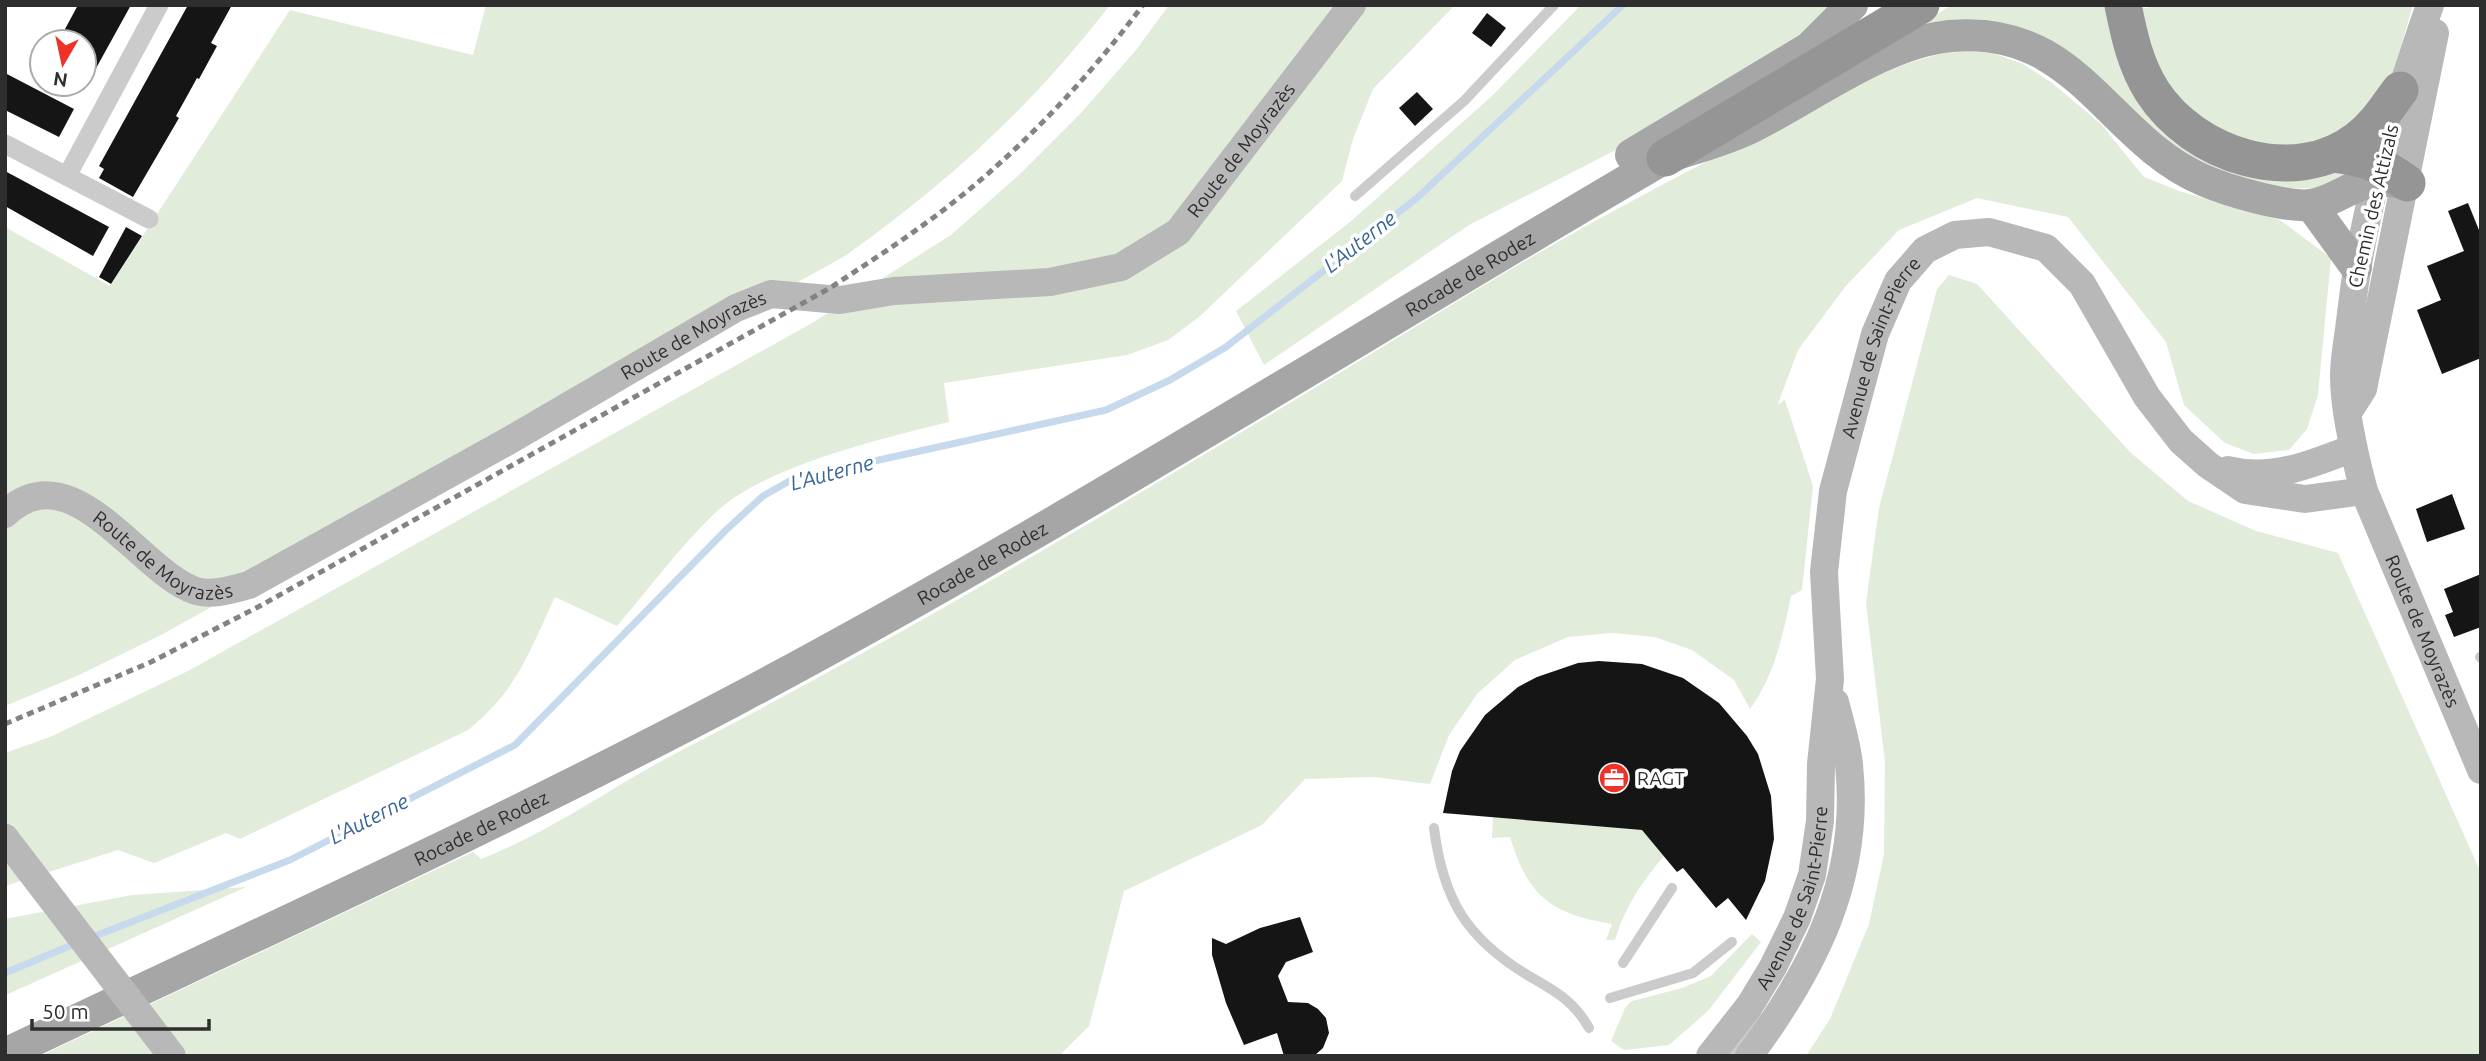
<svg xmlns="http://www.w3.org/2000/svg" width="2486" height="1061" font-family="Ubuntu,sans-serif">
<style>
.green{fill:#e2ecdb}
.lines{fill:none;stroke-linecap:round;stroke-linejoin:round}
.stream{stroke:#c6d9ed;stroke-width:7}
.building{fill:#151515}
.lane{stroke:#cbcbcb;stroke-width:10}
.street{stroke:#cbcbcb;stroke-width:19}
.secondary{stroke:#b8b8b8;stroke-width:28}
.primary{stroke:#a6a6a6;stroke-width:32}
.highway{stroke:#959595;stroke-width:37}
.rail{stroke:#838383;stroke-width:5;stroke-dasharray:7 5;stroke-linecap:butt}
.secondary-bridge{stroke:#b8b8b8;stroke-width:28}
.labels{text-anchor:middle;stroke-width:7;stroke-linejoin:round;paint-order:stroke}
.street-label{font-size:19px;fill:#2e2e2e;stroke:#fff}
.poi-label{font-size:19px;fill:#2e2e2e;stroke:#fff;text-anchor:start}
.water-label{font-size:21px;font-style:italic;fill:#386595;stroke:#fff}
</style>
<rect width="100%" height="100%" fill="#fff"/>
<!-- green -->
<g class="green">
<path d="M 486,5 L 1110,5 C 1030,108 950,181 845,256 L 161,635 L 77,676 L 5,706 L 5,227 L 110,286 L 290,10 L 473,55 Z"/>
<path d="M 1169,5 L 1455,5 L 1373,89 L 1353,139 L 1342,181 L 1199,317 L 1168,340 L 1127,355 L 944,383 L 949,422 C 884,438 765,466 716,512 C 680,546 649,589 617,626 L 555,597 C 529,652 517,691 468,730 L 240,839 L 226,833 L 154,863 L 118,850 L 5,886 L 5,753 L 50,737 L 188,671 L 812,323 L 951,235 L 1021,173 L 1081,113 L 1136,50 Z"/>
<polygon points="1581,5 1835,5 1810,31 1651,132 1469,225 1264,365 1236,311 1350,222 1492,96"/>
<polygon points="1952,5 2113,5 2193,144 2357,167 2364,173 2324,188 2273,189 2184,159 2094,77 1913,28"/>
<polygon points="2148,5 2413,5 2393,74 2363,119 2310,146 2247,144 2188,109 2162,80 2134,7 2148,8"/>
<path d="M 1958,50 L 1992,53 L 2021,63 L 2051,82 L 2101,124 L 2144,177 L 2179,191 L 2280,220 L 2331,258 L 2318,395 L 2307,429 L 2289,450 L 2254,454 L 2225,443 L 2184,405 L 2166,342 L 2068,217 L 1977,198 L 1899,230 L 1845,287 L 1798,350 L 1778,404 L 1785,400 L 1813,486 L 1802,590 L 1791,596 C 1782,638 1775,674 1750,709 L 1734,680 L 1692,650 L 1655,637 L 1612,633 L 1568,637 L 1515,660 L 1477,694 L 1449,735 L 1430,784 L 1374,777 L 1305,779 L 1262,825 L 1124,891 L 1089,1026 L 1059,1056 L 40,1056 L 473,852 L 481,859 C 553,831 614,785 682,750 C 956,609 1218,446 1481,287 C 1578,228 1677,176 1779,125 C 1837,95 1893,62 1958,50 Z"/>
<polygon points="1949,275 1977,284 2131,453 2188,501 2256,531 2338,553 2481,873 2481,1056 1806,1056 1830,1019 1869,924 1884,854 1885,762 1866,603 1879,508 1937,289"/>
<path d="M 1493,817 L 1642,830 L 1664,856 C 1641,883 1625,907 1615,940 L 1606,940 L 1612,924 C 1550,914 1528,896 1510,837 L 1492,838 Z"/>
<polygon points="246,887 8,994 5,995 5,919 132,895"/>
<polygon points="1752,934 1761,942 1708,1011 1669,1045 1624,1050 1611,1041 1625,1008 1632,1001 1682,988 1711,976"/>
</g>
<g class="lines">
<!-- stream -->
<g class="stream">
<polyline points="90,938 290,860 515,745 726,530 763,496 793,479 1106,410 1170,380 1226,347 1417,198 1623,5"/>
<polyline points="5,973 79,942"/>
</g>
</g>
<!-- building -->
<g class="building">
<polygon points="78,5 131,5 84,90 84,42 58,42"/>
<polygon points="188,5 232,5 211,43 217,46 199,79 197,78 176,116 179,118 133,197 99,178 104,169 99,166"/>
<polygon points="1487,13 1506,28 1491,47 1472,33"/>
<polygon points="5,73 74,109 59,137 5,110"/>
<polygon points="1417,92 1433,109 1415,126 1399,108"/>
<polygon points="5,171 109,227 93,256 5,206"/>
<polygon points="2468,203 2481,235 2481,358 2442,374 2417,310 2441,300 2427,266 2464,251 2448,211"/>
<polygon points="126,227 142,236 111,284 99,277"/>
<polygon points="2452,494 2465,529 2427,542 2416,509"/>
<polygon points="2481,574 2481,627 2454,637 2445,615 2453,612 2444,589"/>
<polygon points="1599,661 1642,664 1683,678 1719,703 1747,736 1758,754 1771,796 1774,839 1765,881 1746,920 1728,898 1716,908 1683,868 1677,872 1642,830 1443,813 1452,771 1460,751 1485,715 1518,687 1537,677 1578,663"/>
<polygon points="1300,917 1313,952 1286,962 1278,976 1288,1002 1308,1003 1318,1009 1326,1018 1329,1033 1323,1048 1314,1056 1284,1056 1277,1033 1244,1045 1226,1003 1212,955 1212,938 1226,944 1260,928"/>
</g>
<g class="lines">
<!-- lane -->
<g class="lane">
<polyline points="1355,196 1464,101 1554,5"/>
<polyline points="2480,657 2481,658"/>
<path d="M 1434,828 C 1443,900 1467,939 1529,976 C 1555,991 1574,1001 1589,1028"/>
<polyline points="1623,963 1672,888"/>
<polyline points="1610,998 1693,973 1732,942"/>
<polyline points="1732,1056 1747,1038 1756,1014"/>
</g>
<!-- street -->
<g class="street">
<polyline points="5,144 149,219"/>
<polyline points="67,176 159,5"/>
</g>
<!-- secondary -->
<g class="secondary">
<path id="s1" d="M 2430,5 C 2395,106 2363,207 2351,313 C 2349,334 2344,356 2344,376 C 2344,412 2355,457 2364,491 L 2481,770"/>
<polyline points="2349,411 2363,389 2435,33"/>
<path d="M 2228,470 C 2272,481 2312,464 2353,448"/>
<path id="s2" d="M 5,514 C 72,449 140,573 196,591 C 212,596 234,589 249,585 L 510,440 L 736,308 L 771,294 L 840,300 L 894,291 L 1050,282 L 1121,267 L 1178,232 L 1352,5"/>
<path id="s3" d="M 1710,1056 L 1750,1005 L 1773,967 L 1797,918 L 1812,875 L 1820,821 L 1821,764 L 1830,679 L 1824,572 L 1833,491 L 1875,334 L 1898,281 L 1925,250 L 1955,235 L 1989,232 L 2046,248 L 2082,284 L 2147,397 L 2181,441 L 2208,465 L 2245,490 L 2305,499 L 2364,491"/>
<path d="M 1749,1056 C 1814,968 1861,878 1849,765 C 1847,744 1840,722 1835,702"/>
</g>
<!-- primary -->
<g class="primary">
<polyline points="1631,155 1809,48 1852,5"/>
<polyline points="2311,205 2356,267"/>
<path id="s4" d="M 5,1054 C 251,937 499,825 739,698 C 1054,531 1357,338 1665,158 C 1694,148 1727,140 1754,126 C 1814,96 1883,43 1950,36 C 2078,24 2106,138 2203,180 C 2226,190 2286,208 2311,205 C 2333,202 2353,184 2375,181 C 2385,180 2397,182 2407,183"/>
</g>
<!-- highway -->
<g class="highway">
<path d="M 2123,5 C 2129,35 2135,64 2152,91 C 2193,155 2294,189 2358,139 C 2376,126 2387,107 2400,90"/>
<path d="M 2332,154 C 2366,158 2379,163 2407,183"/>
<polyline points="1665,158 1921,5"/>
</g>
<!-- rail -->
<path class="rail" d="M 5,724 L 151,662 L 258,607 L 830,288 C 860,268 890,249 919,228 C 1005,167 1080,89 1143,5"/>
<!-- secondary-bridge -->
<polyline class="secondary-bridge" points="5,838 172,1056"/>
</g>
<!-- icons -->
<defs>
<g id="office-disc" transform="scale(1.575)"><circle r="9.5" fill="#ee3228" stroke="#fff"/><path d="M-6-3h4V-5.5h4V-3h4V5H-6ZM-1-4.5V-3h2v-1.5ZM-6 0V1H6V0Z" fill="#fff"/></g>
</defs>
<g fill-rule="evenodd">
<use href="#office-disc" x="1614" y="778"/>
</g>
<g class="labels">
<!-- street labels -->
<g class="street-label">
<text dy="7" stroke="none"><textPath href="#s2" startOffset="1402">Route de Moyrazès</textPath></text>
<text transform="translate(2373 206) rotate(-77)" y="7">Chemin des Attizals</text>
<text dy="7" stroke="none"><textPath href="#s4" startOffset="1661">Rocade de Rodez</textPath></text>
<text dy="7" stroke="none"><textPath href="#s2" startOffset="791">Route de Moyrazès</textPath></text>
<text dy="7" stroke="none"><textPath href="#s3" startOffset="747">Avenue de Saint-Pierre</textPath></text>
<text dy="7" stroke="none"><textPath href="#s2" startOffset="182">Route de Moyrazès</textPath></text>
<text dy="7" stroke="none"><textPath href="#s4" startOffset="1094">Rocade de Rodez</textPath></text>
<text dy="7" stroke="none"><textPath href="#s1" startOffset="651">Route de Moyrazès</textPath></text>
<text dy="7" stroke="none"><textPath href="#s4" startOffset="527">Rocade de Rodez</textPath></text>
<text dy="7" stroke="none"><textPath href="#s3" startOffset="182">Avenue de Saint-Pierre</textPath></text>
</g>
<!-- poi labels -->
<g class="poi-label">
<text x="1637" y="785">RAGT</text>
</g>
<!-- water labels -->
<g class="water-label">
<text transform="translate(1360 242) rotate(-38)" y="7">L'Auterne</text>
<text transform="translate(832 473) rotate(-15)" y="7">L'Auterne</text>
<text transform="translate(369 819) rotate(-27)" y="7">L'Auterne</text>
</g>
</g>
<!-- border -->
<rect width="2486" height="1061" fill="none" stroke="#2e2e2e" stroke-width="14"/>
<!-- north arrow -->
<g transform="translate(63 63) rotate(189)"><circle r="33" fill="#ffffff" stroke="#ababab" stroke-width="2"/>
<path d="M0-5L12 26L0 18L-12 26Z" fill="#ee3228"/>
<text y="-10" font-size="19" font-weight="bold" text-anchor="middle" fill="#2e2e2e">N</text>
</g>
<!-- scale -->
<path d="M32 1019v10h177v-10" fill="none" stroke="#2e2e2e" stroke-width="3.5"/>
<text x="42" y="1019" font-size="21" fill="#2e2e2e" stroke="#ffffff" stroke-width="5" paint-order="stroke">50 m</text>
</svg>
